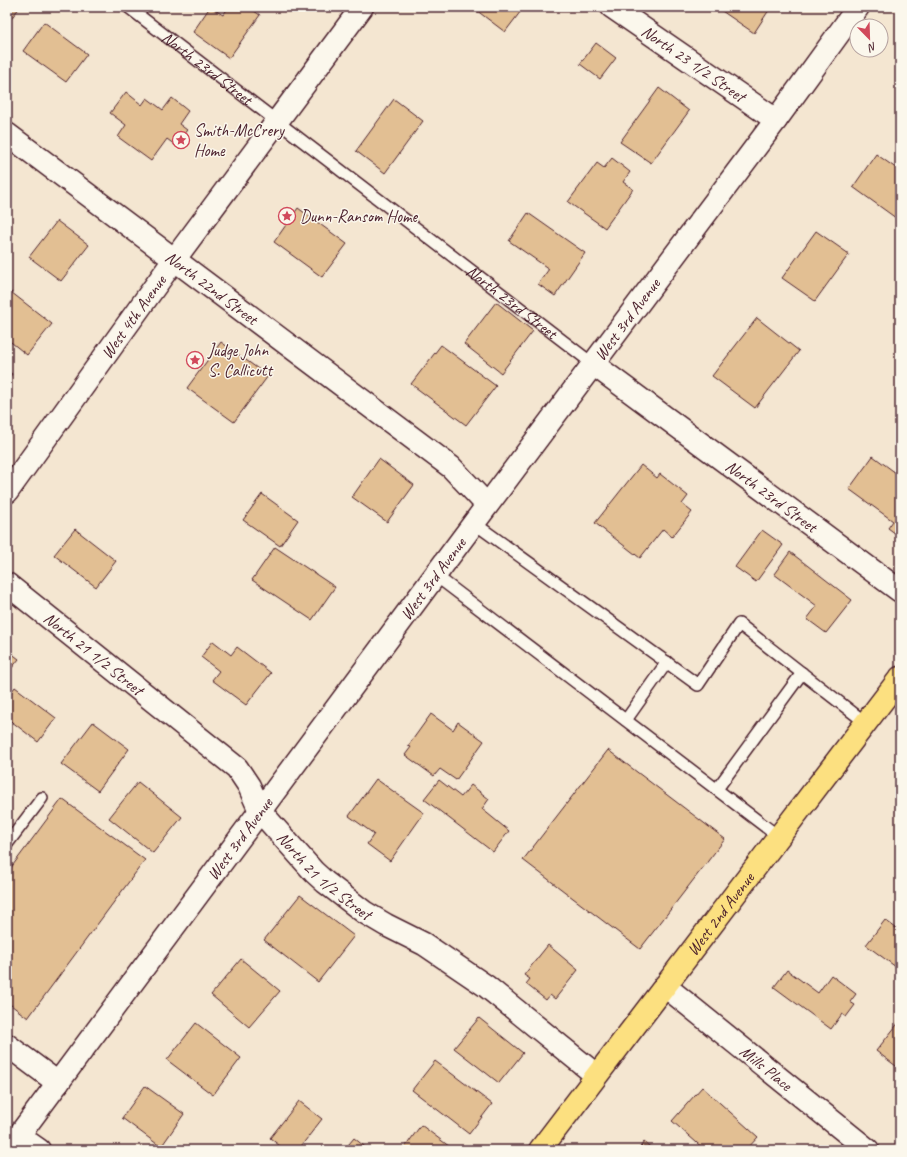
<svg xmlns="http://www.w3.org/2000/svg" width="907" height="1157" font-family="Caveat,sans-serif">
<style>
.building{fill:#e2bf93;stroke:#4a1f2b}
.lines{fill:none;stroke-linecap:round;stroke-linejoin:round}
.lane-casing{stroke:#4a1f2b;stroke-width:14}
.street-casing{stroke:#4a1f2b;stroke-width:25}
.primary-casing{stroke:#4a1f2b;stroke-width:25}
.lane{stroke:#fbf7ec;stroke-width:11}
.street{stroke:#fbf7ec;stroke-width:22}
.primary{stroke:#fce080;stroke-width:22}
.labels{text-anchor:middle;stroke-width:3;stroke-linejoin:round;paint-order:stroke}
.street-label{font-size:17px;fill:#4a1f2b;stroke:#fbf7ec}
.poi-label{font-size:17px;fill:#4a1f2b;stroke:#fbf7ec;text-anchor:start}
</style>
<rect width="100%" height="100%" fill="#f4e6d1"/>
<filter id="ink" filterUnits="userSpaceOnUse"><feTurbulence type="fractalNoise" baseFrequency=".025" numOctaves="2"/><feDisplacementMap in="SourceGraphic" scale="8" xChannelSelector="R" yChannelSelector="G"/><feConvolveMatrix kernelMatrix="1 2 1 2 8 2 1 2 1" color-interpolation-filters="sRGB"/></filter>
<g filter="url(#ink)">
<!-- building -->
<g class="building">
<polygon points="7,7 20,7 7,24"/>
<polygon points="210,7 223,15 229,7 248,7 260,15 229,58 193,32"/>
<polygon points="472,7 524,7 505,32"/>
<polygon points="716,7 771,7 754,33"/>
<polygon points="44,22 87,54 66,82 23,51"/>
<polygon points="596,43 616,58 600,79 580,64"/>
<polygon points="659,88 689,111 651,163 620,142"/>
<polygon points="126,92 142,105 147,98 163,110 172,98 188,111 179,124 187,130 175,145 167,139 151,161 118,137 126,125 110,113"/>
<polygon points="394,99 423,121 385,173 356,151"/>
<polygon points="876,154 900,171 900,221 853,187"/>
<polygon points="612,158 630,172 623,182 633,189 605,228 568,202 597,163 604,168"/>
<polygon points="298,208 347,244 322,277 274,242"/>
<polygon points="528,213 585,253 555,296 538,284 549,269 509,241"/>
<polygon points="57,221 89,245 61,281 29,257"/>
<polygon points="816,231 849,254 815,301 782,278"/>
<polygon points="7,289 52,324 27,355 7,339"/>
<polygon points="496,302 533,331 501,373 464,344"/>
<polygon points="757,318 799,351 755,408 712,376"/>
<polygon points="221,342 268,376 234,422 187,388"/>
<polygon points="441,345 496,386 466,425 411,384"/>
<polygon points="7,370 12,374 7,381"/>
<polygon points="873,456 900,476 900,537 888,528 893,521 849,489"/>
<polygon points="379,459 414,485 387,522 352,497"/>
<polygon points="641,465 657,478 660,474 688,496 682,504 692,512 672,537 663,529 640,558 595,523"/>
<polygon points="262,494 298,520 280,546 243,520"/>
<polygon points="75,529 116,561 96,587 54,555"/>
<polygon points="762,530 783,545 756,582 735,567"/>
<polygon points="275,547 335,587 312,620 252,580"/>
<polygon points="790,552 852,600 826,633 807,619 817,606 774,574"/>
<polygon points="213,641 231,655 237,647 271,673 246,705 212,680 219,671 201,657"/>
<polygon points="7,650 19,659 7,674"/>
<polygon points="15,687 56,718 38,742 7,718 7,698"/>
<polygon points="431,714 453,730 458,722 484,741 456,780 440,769 434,776 405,755 411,747 408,746"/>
<polygon points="93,722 129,749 98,791 61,764"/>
<polygon points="608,750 725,839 640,949 523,860"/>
<polygon points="376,779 424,813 390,861 367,844 374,834 349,816"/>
<polygon points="439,780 461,797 471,785 489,799 482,809 509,831 493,852 424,799"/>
<polygon points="138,782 182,817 153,853 109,818"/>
<polygon points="62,799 145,860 28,1018 7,1002 7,873"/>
<polygon points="300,895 354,936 318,982 264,940"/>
<polygon points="885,920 900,931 900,970 866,945"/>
<polygon points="548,945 578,970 555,999 550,995 546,1000 526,984 530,979 524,975"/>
<polygon points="241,959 280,991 249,1027 211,995"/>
<polygon points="787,970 818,993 831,975 856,994 850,1002 855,1005 846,1017 842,1014 831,1029 774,987"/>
<polygon points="479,1018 523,1053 499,1083 454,1048"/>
<polygon points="900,1021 900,1069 876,1051"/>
<polygon points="196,1023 241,1058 213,1095 167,1060"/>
<polygon points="435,1061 492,1104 469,1134 412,1090"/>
<polygon points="145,1086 184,1114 161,1147 122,1118"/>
<polygon points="702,1087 758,1137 746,1150 705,1150 672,1121"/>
<polygon points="299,1101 322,1119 298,1150 285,1150 270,1138"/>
<polygon points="421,1125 454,1150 403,1150"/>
<polygon points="354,1138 369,1150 344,1150"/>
<polygon points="644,1142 654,1150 638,1150"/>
</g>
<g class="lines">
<!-- lane casing -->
<g class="lane-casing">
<g id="lane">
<path id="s1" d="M 128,7 L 593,364"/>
<polyline points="474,523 698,685 739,624 866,723"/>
<polyline points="435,575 779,837"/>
<polyline points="626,720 667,662"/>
<polyline points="717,789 802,673"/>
<polyline points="7,844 42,798"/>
</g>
</g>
<!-- street casing -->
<g class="street-casing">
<g id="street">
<path id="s2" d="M 612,7 L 776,120"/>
<path id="s3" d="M 7,134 L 451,467 L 487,505"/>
<path id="s4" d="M 593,364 L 900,591"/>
<path id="s5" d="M 7,492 L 174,260 L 362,7"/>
<path id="s6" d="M 7,584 L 237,768 L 249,786 L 260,811 L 314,872 L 325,882 L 364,912 L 386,925 L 424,944 L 486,986 L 596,1075"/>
<path id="s7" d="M 665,986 L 868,1150"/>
<polyline points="7,1045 58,1083"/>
<polyline points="19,1136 39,1150"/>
<path id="s8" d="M 8,1150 L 474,523 L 776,120 L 858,7"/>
</g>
</g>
<!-- primary casing -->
<g class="primary-casing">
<g id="primary">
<path id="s9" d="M 540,1150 L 900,678"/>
</g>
</g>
<!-- lane -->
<use href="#lane" class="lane"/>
<!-- street -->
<use href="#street" class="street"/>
<!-- primary -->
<use href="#primary" class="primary"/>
</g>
</g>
<!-- icons -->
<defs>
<g id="sight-ring" transform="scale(0.9)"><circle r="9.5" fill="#fbf7ec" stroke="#d1495b" stroke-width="1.5"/><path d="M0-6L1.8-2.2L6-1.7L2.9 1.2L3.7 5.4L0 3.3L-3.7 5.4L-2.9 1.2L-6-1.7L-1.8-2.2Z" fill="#d1495b"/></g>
</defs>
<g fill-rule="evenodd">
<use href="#sight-ring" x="181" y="140"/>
<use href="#sight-ring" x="287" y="216"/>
<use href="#sight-ring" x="195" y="360"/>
</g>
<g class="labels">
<!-- street labels -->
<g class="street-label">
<text dy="6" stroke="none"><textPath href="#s2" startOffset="99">North 23 1/2 Street</textPath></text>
<text dy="6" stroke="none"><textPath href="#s1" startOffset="100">North 23rd Street</textPath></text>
<text dy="6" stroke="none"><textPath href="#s3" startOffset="256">North 22nd Street</textPath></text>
<text dy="6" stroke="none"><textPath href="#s1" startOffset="484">North 23rd Street</textPath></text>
<text dy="6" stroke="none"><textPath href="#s5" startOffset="216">West 4th Avenue</textPath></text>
<text dy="6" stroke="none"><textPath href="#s8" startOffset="1036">West 3rd Avenue</textPath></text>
<text dy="6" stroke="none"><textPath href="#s4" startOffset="222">North 23rd Street</textPath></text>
<text dy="6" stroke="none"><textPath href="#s8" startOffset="712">West 3rd Avenue</textPath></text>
<text dy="6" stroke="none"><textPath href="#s6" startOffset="111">North 21 1/2 Street</textPath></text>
<text dy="6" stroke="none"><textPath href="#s8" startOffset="388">West 3rd Avenue</textPath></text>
<text dy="6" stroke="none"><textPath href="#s6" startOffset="435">North 21 1/2 Street</textPath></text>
<text dy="6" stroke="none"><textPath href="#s9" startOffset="297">West 2nd Avenue</textPath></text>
<text dy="6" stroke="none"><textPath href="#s7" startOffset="130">Mills Place</textPath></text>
</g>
<!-- poi labels -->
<g class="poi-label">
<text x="194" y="136">Smith-McCrery<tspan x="194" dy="20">Home</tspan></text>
<text x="300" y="222">Dunn-Ransom Home</text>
<text x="208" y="356">Judge John<tspan x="208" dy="20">S. Callicutt</tspan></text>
</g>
</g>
<!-- margin -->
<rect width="907" height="1157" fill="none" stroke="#fbf7ec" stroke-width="24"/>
<rect x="12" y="12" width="883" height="1133" fill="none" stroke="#4a1f2b" stroke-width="1.5" filter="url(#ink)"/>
<!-- north arrow -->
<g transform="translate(869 38) rotate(157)"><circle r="19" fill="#fbf7ec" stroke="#b4a19f"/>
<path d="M0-3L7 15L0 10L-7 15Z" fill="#d1495b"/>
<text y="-6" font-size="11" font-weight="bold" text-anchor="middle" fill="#4a1f2b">N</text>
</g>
</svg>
